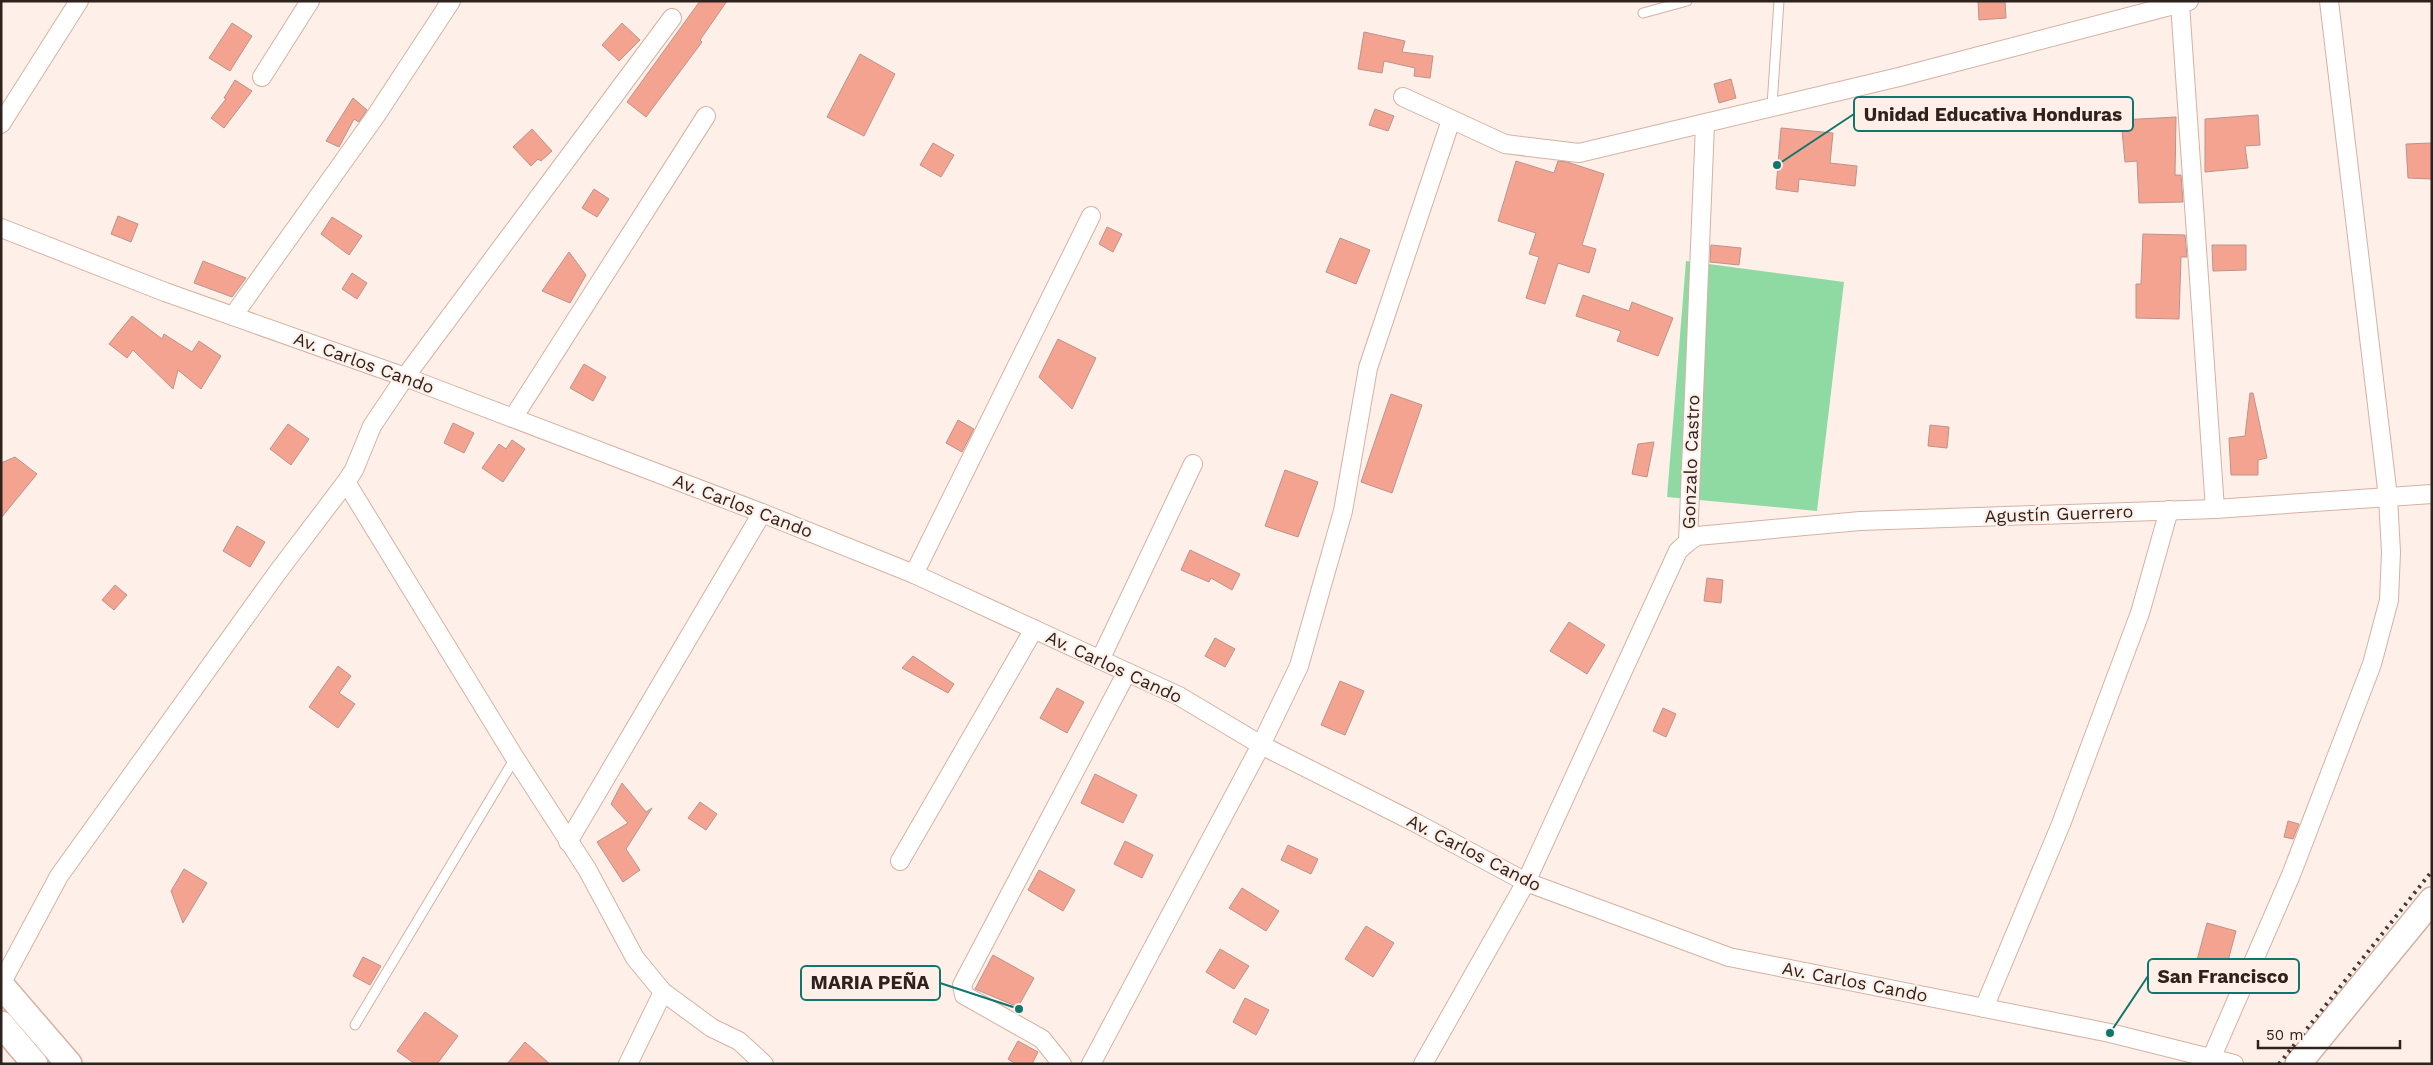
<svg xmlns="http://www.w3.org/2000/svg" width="2433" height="1065" font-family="'Work Sans',sans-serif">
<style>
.green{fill:#8edaa2}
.building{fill:#f5a391;stroke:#b9948c}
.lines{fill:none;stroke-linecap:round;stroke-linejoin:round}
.lane-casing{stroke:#d5b2a2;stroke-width:11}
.street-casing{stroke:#d5b2a2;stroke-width:20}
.secondary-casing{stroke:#d5b2a2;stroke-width:28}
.lane{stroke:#fff;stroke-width:9}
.street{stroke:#fff;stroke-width:18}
.secondary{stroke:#fff;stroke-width:25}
.rail{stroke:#463933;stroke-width:4;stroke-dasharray:2.5 5;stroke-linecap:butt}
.labels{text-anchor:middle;stroke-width:4.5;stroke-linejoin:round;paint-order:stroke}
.street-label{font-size:18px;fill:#2f221c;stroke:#feefe8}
.leader{fill:none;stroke:#0f766e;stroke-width:2}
.callout-dot{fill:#0f766e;stroke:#feefe8;stroke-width:2}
.callout{fill:#feefe8;stroke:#0f766e;stroke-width:2}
.callout-label{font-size:19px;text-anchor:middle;font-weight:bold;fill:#2f221c}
</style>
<rect width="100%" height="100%" fill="#feefe8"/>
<!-- green -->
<polygon class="green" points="1686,261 1844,282 1817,511 1667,497"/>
<!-- building -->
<g class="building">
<polygon points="700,1 727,1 700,40 702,42 646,117 627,102"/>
<polygon points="1978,1 2005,1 2006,18 1979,20"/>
<polygon points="232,23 252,36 230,71 209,58"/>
<polygon points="622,23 640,40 619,61 602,45"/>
<polygon points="1364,32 1405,41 1402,52 1433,56 1430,78 1414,76 1415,68 1384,61 1382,73 1358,69"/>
<polygon points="860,54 895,74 864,136 827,117"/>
<polygon points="1731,79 1736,98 1719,103 1714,84"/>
<polygon points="235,80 252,91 224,128 211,118 226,99 224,98"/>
<polygon points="353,98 367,110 359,122 354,119 339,147 326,141"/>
<polygon points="1375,109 1394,116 1388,131 1369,125"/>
<polygon points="2258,115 2260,145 2245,146 2248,168 2205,172 2205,119"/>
<polygon points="2176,117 2175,175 2181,175 2183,202 2139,203 2137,161 2125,162 2121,120"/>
<polygon points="1781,128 1833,133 1830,163 1857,166 1855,186 1799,179 1798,192 1776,189"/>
<polygon points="532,129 552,151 541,161 538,159 531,166 513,147"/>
<polygon points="933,143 954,155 941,177 920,165"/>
<polygon points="2432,143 2432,179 2408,178 2406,144"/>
<polygon points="1516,161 1554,173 1558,161 1567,162 1604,174 1582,245 1596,249 1589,273 1558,263 1545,304 1526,298 1539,257 1529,254 1536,233 1498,221"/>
<polygon points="594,189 609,199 597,217 582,208"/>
<polygon points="118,216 138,224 131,242 111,234"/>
<polygon points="332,217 362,236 349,255 321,234"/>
<polygon points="1107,227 1122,234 1113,252 1099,244"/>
<polygon points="2143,234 2185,235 2187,257 2181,257 2179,319 2136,318 2136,284 2141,284"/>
<polygon points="1340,238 1370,250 1356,284 1326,272"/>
<polygon points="1711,245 1741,248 1739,265 1710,262"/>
<polygon points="2212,245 2246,245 2246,270 2213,271"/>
<polygon points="569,252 586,275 570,303 542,291"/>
<polygon points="203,261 246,278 232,297 194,283"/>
<polygon points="352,273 367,283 357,299 342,289"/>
<polygon points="1583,295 1629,311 1632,302 1673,318 1658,356 1617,341 1621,331 1576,316"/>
<polygon points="132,316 162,339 164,334 192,352 199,341 221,356 201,389 178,370 173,389 133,350 127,358 109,344"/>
<polygon points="1058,339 1096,358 1072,409 1039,377"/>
<polygon points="584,364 606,377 593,401 570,388"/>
<polygon points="2250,393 2253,393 2267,458 2258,460 2258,475 2231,475 2229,438 2245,436"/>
<polygon points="1391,394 1422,405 1392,493 1361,482"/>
<polygon points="958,420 974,429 962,452 946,443"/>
<polygon points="453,423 474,433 464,453 444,443"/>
<polygon points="288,424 309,439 291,465 270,449"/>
<polygon points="1930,425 1949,427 1947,448 1928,446"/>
<polygon points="512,440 525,449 503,482 482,468 499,444 506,449"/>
<polygon points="1654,442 1647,477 1632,474 1638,444"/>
<polygon points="15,457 37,474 1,518 1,463"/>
<polygon points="1285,470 1318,482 1298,537 1265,526"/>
<polygon points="237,526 265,542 250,567 223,551"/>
<polygon points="1190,550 1240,574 1232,590 1211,578 1209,582 1181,570"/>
<polygon points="1707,578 1723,580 1721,603 1704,601"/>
<polygon points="115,585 127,595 114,610 102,600"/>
<polygon points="1569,622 1605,645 1587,674 1550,651"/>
<polygon points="1215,638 1235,649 1225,667 1205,656"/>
<polygon points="913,656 954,684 948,693 902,668"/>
<polygon points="338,666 351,676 339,693 355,704 338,728 309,707"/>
<polygon points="1340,681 1364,691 1345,735 1321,725"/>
<polygon points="1057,688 1084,702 1067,733 1040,718"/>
<polygon points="1663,708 1676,714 1666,737 1653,731"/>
<polygon points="1095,774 1137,795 1123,823 1081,803"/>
<polygon points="622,783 646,812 652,808 626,849 640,870 623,882 597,842 628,823 611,804"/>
<polygon points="700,802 717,814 706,830 688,818"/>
<polygon points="2288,821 2299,824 2293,839 2284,837"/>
<polygon points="1125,841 1153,855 1142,878 1114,864"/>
<polygon points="1288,845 1318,859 1311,874 1281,860"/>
<polygon points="184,869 207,883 183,923 171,891"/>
<polygon points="1039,870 1075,890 1063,911 1028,890"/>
<polygon points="1242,888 1279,911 1266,931 1229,908"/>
<polygon points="2207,923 2236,931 2225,972 2196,964"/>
<polygon points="1366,926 1394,943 1373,977 1345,959"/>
<polygon points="1220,949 1249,966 1234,989 1206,972"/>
<polygon points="993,955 1034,978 1018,1007 975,989"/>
<polygon points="363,957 381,966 370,985 353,976"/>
<polygon points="1245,998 1269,1010 1256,1035 1233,1022"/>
<polygon points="425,1012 458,1036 437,1064 415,1064 397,1051"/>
<polygon points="1018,1041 1038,1052 1032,1064 1016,1064 1008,1059"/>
<polygon points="525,1042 550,1064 507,1064"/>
</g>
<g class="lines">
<!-- lane casing -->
<g class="lane-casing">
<g id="lane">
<polyline points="1643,13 1687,1"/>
<polyline points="1772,105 1779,1"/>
<polyline points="355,1025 515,758"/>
</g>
</g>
<!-- street casing -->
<g class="street-casing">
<g id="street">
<polyline points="2180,4 2215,509"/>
<polyline points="262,77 310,1"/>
<polyline points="1403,97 1505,144 1579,153 1899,77 2189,1"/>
<polyline points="1,124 79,1"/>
<polyline points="1,228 165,292 405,377 762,513 914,574 1179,696 1261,745 1418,824 1526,882 1729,957 2110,1033 2234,1064"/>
<polyline points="233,316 375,117 451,1"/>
<polyline points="513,418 706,116"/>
<polyline points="346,482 515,758 587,869 635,958 663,992 712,1028 739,1041 764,1064"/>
<polyline points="1688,542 1697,536 1860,521 2215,509 2432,494"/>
<polyline points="914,574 1091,216"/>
<polyline points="1100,660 1193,464"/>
<polyline points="568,842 762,513"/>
<polyline points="900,861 1034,629"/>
<polyline points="1,984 59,876 277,573 346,482 354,470 372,426 405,377 672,18"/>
<polyline points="1984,1008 2061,824 2140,613 2169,510"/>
<polyline points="2211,1059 2291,875 2372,664 2389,600 2391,552 2388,497 2329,1"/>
<polyline points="628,1064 663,992"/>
<polyline points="1062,1064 1042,1039 964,995 962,985 1127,672"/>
<polyline points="1091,1064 1261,745 1299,666 1343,511 1368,368 1451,120"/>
<polyline points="1423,1064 1526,882 1678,551 1688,542 1705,124"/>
</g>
</g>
<!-- secondary casing -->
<g class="secondary-casing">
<g id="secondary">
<polyline points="1,985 69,1064"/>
<polyline points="1,1024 35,1064"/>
<polyline points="2298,1064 2432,900"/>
</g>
</g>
<!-- lane -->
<use href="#lane" class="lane"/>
<!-- street -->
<use href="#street" class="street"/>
<!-- secondary -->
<use href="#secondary" class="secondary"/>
<!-- rail -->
<polyline class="rail" points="2279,1064 2432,871"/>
</g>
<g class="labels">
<!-- street labels -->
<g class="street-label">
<text transform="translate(364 363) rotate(20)" y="6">Av. Carlos Cando</text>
<text transform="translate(1691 462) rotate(-88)" y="6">Gonzalo Castro</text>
<text transform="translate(743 506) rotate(21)" y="6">Av. Carlos Cando</text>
<text transform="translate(2059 514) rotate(-2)" y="6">Agustín Guerrero</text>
<text transform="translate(1114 667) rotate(25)" y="6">Av. Carlos Cando</text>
<text transform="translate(1474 853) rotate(27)" y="6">Av. Carlos Cando</text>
<text transform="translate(1855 982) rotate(11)" y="6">Av. Carlos Cando</text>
</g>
</g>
<!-- callouts -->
<path class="leader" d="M1777 165L1854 114M2110 1033L2148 976M1019 1009L940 983"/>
<g class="callout-dot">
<circle cx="1777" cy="165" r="5"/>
<circle cx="2110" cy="1033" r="5"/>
<circle cx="1019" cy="1009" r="5"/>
</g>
<g class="callout">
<rect x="1854" y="97" width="279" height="34" rx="5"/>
<rect x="2148" y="959" width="151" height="34" rx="5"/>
<rect x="801" y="966" width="139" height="34" rx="5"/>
</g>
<g class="callout-label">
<text x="1993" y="121">Unidad Educativa Honduras</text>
<text x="2223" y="983">San Francisco</text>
<text x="870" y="989">MARIA PEÑA</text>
</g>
<!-- border -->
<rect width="2433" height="1065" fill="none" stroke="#2f221c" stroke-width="5"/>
<!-- scale -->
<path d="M2258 1040v8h142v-8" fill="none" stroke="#2f221c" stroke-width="2.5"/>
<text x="2266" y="1040" font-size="15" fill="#2f221c" stroke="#feefe8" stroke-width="4" paint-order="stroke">50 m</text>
</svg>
